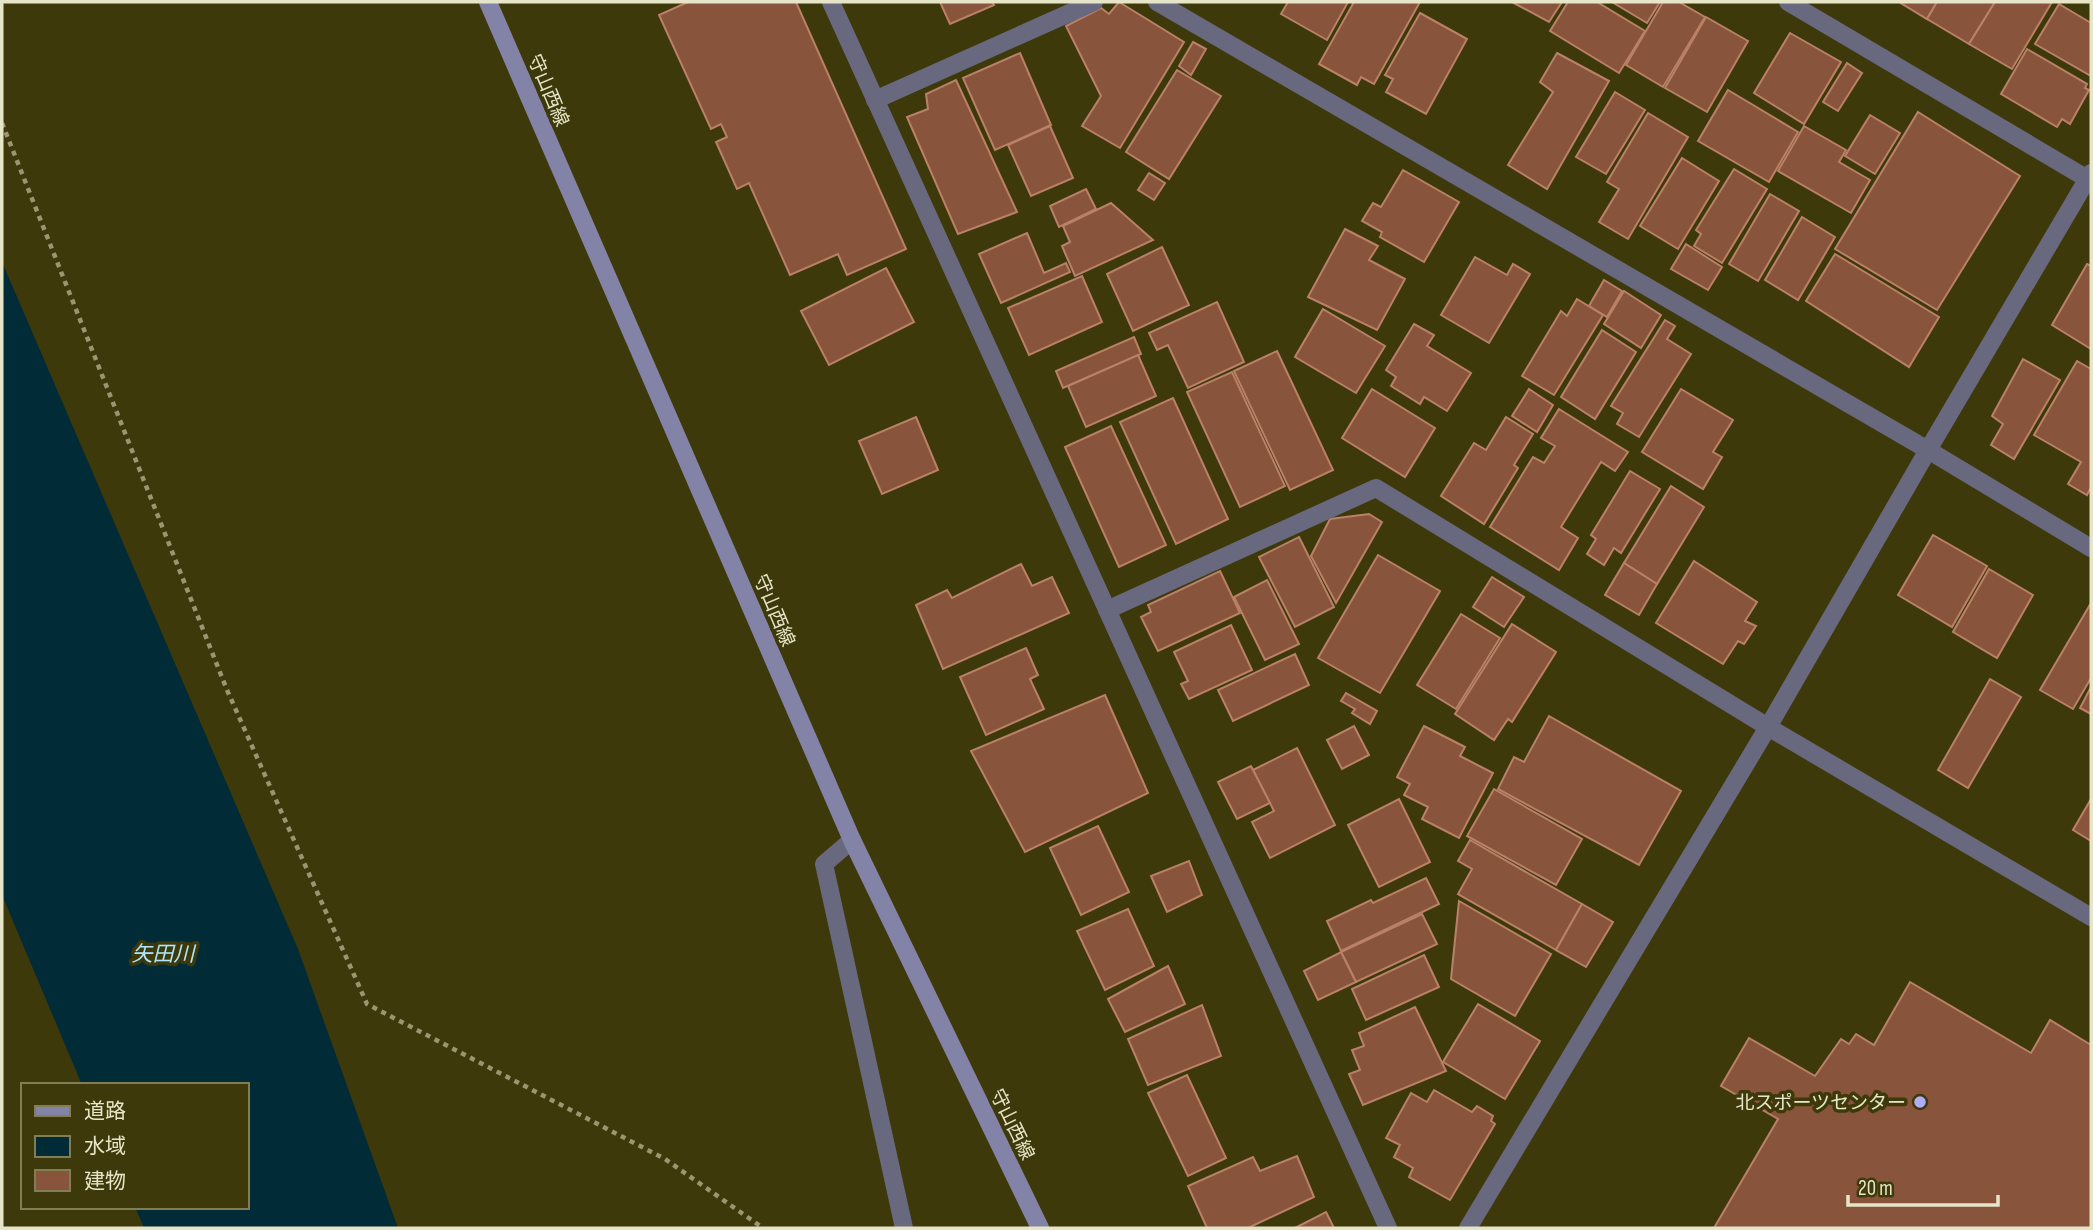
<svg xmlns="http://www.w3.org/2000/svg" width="2093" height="1230" font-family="'Sofia Sans Condensed','Noto Sans JP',sans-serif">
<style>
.water{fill:#022b38}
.building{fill:#88543c;stroke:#ba8168;stroke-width:2}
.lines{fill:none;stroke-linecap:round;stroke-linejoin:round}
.path{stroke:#999671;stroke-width:4.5;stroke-dasharray:5 5;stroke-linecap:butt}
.lane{stroke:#68687f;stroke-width:18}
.street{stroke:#68687f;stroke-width:18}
.secondary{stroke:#8383a7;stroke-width:18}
.poi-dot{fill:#b0aefa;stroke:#3d390b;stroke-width:2.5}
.labels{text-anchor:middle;stroke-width:7;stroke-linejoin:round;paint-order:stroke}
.street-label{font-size:19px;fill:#e7e5c7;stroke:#3d390b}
.poi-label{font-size:19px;fill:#e7e5c7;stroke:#3d390b;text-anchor:end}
.water-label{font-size:21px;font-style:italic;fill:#ade6fe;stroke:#3d390b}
</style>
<rect width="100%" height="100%" fill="#3d390b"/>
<!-- water -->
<polygon class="water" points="2,262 298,949 398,1228 144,1228 135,1207 247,1207 247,1085 82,1085 2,895"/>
<!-- building -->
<g class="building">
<polygon points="688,2 796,2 906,249 847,275 838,254 790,275 749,183 737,189 716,142 727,137 721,124 711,129 659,15"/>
<polygon points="940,2 992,2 994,5 950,24"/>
<polygon points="1119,2 1184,42 1120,148 1082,126 1101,96 1066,26 1101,8 1109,14"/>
<polygon points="1288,2 1348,2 1327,40 1281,14"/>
<polygon points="1354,2 1420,2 1374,84 1361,77 1357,85 1319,64"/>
<polygon points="1512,2 1562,2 1549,22"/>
<polygon points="1568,2 1597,2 1645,31 1619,73 1550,31"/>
<polygon points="1612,2 1660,2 1647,23"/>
<polygon points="1663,2 1679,2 1705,17 1663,87 1626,65"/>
<polygon points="1899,2 1937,2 1927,19"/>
<polygon points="1937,2 1995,2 1969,44 1927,19"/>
<polygon points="1995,2 2052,2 2012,69 1969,44"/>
<polygon points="2059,4 2091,23 2091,76 2035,44"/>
<polygon points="1420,13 1467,39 1426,114 1386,92 1393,79 1385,75"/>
<polygon points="1706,17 1748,41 1707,112 1665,88"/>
<polygon points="1790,33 1841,62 1804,124 1754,93"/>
<polygon points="1193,42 1206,49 1191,75 1179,66"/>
<polygon points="2027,49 2087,84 2085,88 2089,90 2070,124 2062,119 2057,127 2001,94"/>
<polygon points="1020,53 1051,125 995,150 963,78"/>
<polygon points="1557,53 1609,81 1547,189 1508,165 1553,92 1540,82"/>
<polygon points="1847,63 1862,73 1838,111 1823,102"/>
<polygon points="1177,70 1221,96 1169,179 1126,152"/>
<polygon points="956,80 1017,212 958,234 907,117 928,109 926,94"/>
<polygon points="1728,90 1798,132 1769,182 1698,141"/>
<polygon points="1615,92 1645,110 1606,174 1576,157"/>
<polygon points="1918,112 2020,176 1937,310 1835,249"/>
<polygon points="1648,113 1688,137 1628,239 1599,222 1619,189 1607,182"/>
<polygon points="1870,115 1900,133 1875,174 1845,156"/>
<polygon points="1050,126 1073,178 1031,196 1008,145"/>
<polygon points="1804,126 1846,150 1839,162 1870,180 1851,213 1778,171"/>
<polygon points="1682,158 1719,181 1678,249 1640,226"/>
<polygon points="1734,169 1767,189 1722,263 1694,246 1701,234 1696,230"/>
<polygon points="1403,170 1459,202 1424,262 1380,237 1382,232 1362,221 1373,203 1381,207"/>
<polygon points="1149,173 1165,183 1154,200 1138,190"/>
<polygon points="1086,189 1096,209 1059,227 1050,206"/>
<polygon points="1770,194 1799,211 1758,281 1729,264"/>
<polygon points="1111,203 1153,240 1075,276 1062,246 1070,242 1063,226"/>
<polygon points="1802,217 1835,237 1798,300 1765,280"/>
<polygon points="1345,229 1378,246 1369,260 1405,279 1377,330 1308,297"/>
<polygon points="1027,233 1044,273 1066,263 1070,272 1001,303 979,254"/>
<polygon points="1686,244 1722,267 1708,290 1671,269"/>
<polygon points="1162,247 1189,305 1133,331 1107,274"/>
<polygon points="1835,254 1939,317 1909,367 1806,301"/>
<polygon points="1475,257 1507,275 1513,264 1530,274 1489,343 1441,315"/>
<polygon points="2087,264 2091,266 2091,349 2052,325"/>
<polygon points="886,268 914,322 829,365 801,311"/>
<polygon points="1082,276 1102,322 1029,355 1008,308"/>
<polygon points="1604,280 1622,291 1607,317 1589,306"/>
<polygon points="1624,291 1661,315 1641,348 1604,324"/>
<polygon points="1577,299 1603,315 1554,395 1522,376 1561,311 1567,316"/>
<polygon points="1217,302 1244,362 1188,388 1168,345 1157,350 1149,333"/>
<polygon points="1323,309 1385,346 1356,393 1295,357"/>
<polygon points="1665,320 1675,326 1667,339 1691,354 1639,437 1617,424 1623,413 1611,406"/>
<polygon points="1414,324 1434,335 1427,346 1471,373 1447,411 1424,397 1420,404 1391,386 1396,377 1386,370"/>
<polygon points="1602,330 1636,352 1595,419 1561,397"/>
<polygon points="1134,337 1141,354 1063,388 1056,371"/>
<polygon points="1277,351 1333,470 1290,490 1234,371"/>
<polygon points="1138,355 1156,396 1086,427 1068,386"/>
<polygon points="2023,359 2060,380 2014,459 1991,445 2003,424 1992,416"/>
<polygon points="2077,361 2091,369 2091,487 2087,495 2068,484 2081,462 2034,435"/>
<polygon points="1232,372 1285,486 1240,507 1187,392"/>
<polygon points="1372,389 1435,428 1405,477 1342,438"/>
<polygon points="1529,389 1553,405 1537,432 1512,416"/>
<polygon points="1681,389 1733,420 1713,452 1722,457 1703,489 1642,452"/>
<polygon points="1173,398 1228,519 1176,544 1120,422"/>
<polygon points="1559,409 1628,452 1615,471 1601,462 1561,527 1578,538 1559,570 1490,527 1533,457 1544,463 1555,446 1541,438"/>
<polygon points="916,417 938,470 882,494 859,441"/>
<polygon points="1506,417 1533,434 1514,465 1518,468 1484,524 1441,496 1474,443 1486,450"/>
<polygon points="1111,426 1166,545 1119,567 1065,447"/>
<polygon points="1630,471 1660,489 1621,553 1614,548 1604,565 1587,554 1596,539 1591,535"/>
<polygon points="1671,486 1704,507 1657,584 1624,563"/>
<polygon points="1369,514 1382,522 1336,603 1311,556 1330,519"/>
<polygon points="1933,535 1987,566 1952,627 1898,595"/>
<polygon points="1299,537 1334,607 1295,627 1259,557"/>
<polygon points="1378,555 1440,591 1380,693 1318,658"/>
<polygon points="1694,561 1757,602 1745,621 1756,626 1744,644 1738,641 1723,664 1656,623"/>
<polygon points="1624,563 1657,584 1639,615 1605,595"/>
<polygon points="1021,564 1032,586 1052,577 1069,613 943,669 916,605 947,590 952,598"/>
<polygon points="1989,569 2033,595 1997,658 1953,632"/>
<polygon points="1220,571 1240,613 1158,651 1141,617 1151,612 1148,605"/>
<polygon points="1492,577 1524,597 1504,627 1473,607"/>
<polygon points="1267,580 1299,644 1265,660 1234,597"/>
<polygon points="2091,603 2091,678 2073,709 2040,690"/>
<polygon points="1461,614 1500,638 1456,709 1417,685"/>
<polygon points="1512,624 1556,652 1512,722 1508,719 1494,740 1455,714"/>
<polygon points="1231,625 1252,670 1189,699 1181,684 1188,681 1174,652"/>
<polygon points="1026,648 1038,675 1030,679 1044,709 986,735 960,677"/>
<polygon points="1295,654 1309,685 1233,721 1218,690"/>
<polygon points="1990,679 2021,697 1968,788 1938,770"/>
<polygon points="2091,687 2091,714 2080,708"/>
<polygon points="1346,693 1377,711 1370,724 1352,713 1355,709 1341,701"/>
<polygon points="1105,695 1148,793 1025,852 971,751"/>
<polygon points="1549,716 1681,791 1639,865 1498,789 1514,757 1524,762"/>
<polygon points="1354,726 1369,755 1342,769 1327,740"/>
<polygon points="1424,726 1465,747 1460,756 1493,773 1459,838 1422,819 1428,807 1404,795 1410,784 1397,777"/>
<polygon points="1297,748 1335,825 1270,858 1252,822 1274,811 1253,770"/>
<polygon points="1251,766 1270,803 1237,819 1218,782"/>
<polygon points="1494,789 1582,839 1556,885 1467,836"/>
<polygon points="1399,799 1430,862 1379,887 1348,825"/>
<polygon points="2091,799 2091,841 2073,830"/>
<polygon points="1098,826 1129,892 1081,915 1050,848"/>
<polygon points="1470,840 1582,904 1556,950 1458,894 1472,869 1458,861"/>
<polygon points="1189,861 1202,895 1167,912 1151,876"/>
<polygon points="1426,878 1439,904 1341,951 1327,921 1371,900 1373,903"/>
<polygon points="1459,901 1551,954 1515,1016 1451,979"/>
<polygon points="1582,904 1613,922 1586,967 1556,950"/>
<polygon points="1128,909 1154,966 1105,990 1077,931"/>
<polygon points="1422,914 1437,944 1356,982 1341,952"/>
<polygon points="1341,952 1356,982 1318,1000 1304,971"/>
<polygon points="1424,955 1439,987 1366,1020 1352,989"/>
<polygon points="1168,966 1185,1004 1125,1032 1108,999"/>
<polygon points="1910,982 2031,1053 2050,1020 2091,1045 2091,1228 1714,1228 1778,1119 1721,1086 1749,1038 1815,1076 1841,1039 1849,1044 1856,1034 1874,1045"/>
<polygon points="1478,1004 1540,1041 1505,1099 1443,1062"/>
<polygon points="1202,1005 1221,1056 1148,1085 1128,1039"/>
<polygon points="1415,1007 1446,1071 1363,1105 1349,1074 1360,1070 1352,1050 1364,1046 1359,1033"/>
<polygon points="1187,1075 1226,1158 1188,1176 1148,1093"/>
<polygon points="1434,1090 1472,1112 1477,1106 1493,1116 1491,1121 1495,1124 1450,1200 1409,1177 1413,1168 1394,1157 1400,1145 1386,1138 1411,1093 1427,1102"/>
<polygon points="1297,1156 1314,1197 1248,1228 1207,1228 1188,1186 1253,1157 1260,1171"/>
<polygon points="1326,1212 1334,1228 1295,1228"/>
</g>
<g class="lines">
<!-- path -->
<polyline class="path" points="2,123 227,690 367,1004 665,1159 763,1228"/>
<!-- lane -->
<polyline class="lane" points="852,840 824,864 904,1228"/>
<!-- street -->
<g class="street">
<polyline points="831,2 1388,1228"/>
<polyline points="1157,2 1928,450 2091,548"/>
<polyline points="1788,2 2091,181"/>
<polyline points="875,100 1094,2"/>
<polyline points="1107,610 1376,488 1768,727 2091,917"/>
<polyline points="1468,1228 1768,727 1928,450 2091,173"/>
</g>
<!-- secondary -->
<polyline class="secondary" points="488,2 852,840 1040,1228"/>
</g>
<!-- markers -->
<circle class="poi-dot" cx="1920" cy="1102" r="7"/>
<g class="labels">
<!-- street labels -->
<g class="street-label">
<text transform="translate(549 90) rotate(67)" y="7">守山西線</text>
<text transform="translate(775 610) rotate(67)" y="7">守山西線</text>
<text transform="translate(1013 1124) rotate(64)" y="7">守山西線</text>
</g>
<!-- poi labels -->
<g class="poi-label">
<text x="1906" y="1109">北スポーツセンター</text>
</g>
<!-- water labels -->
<g class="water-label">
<text x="163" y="961">矢田川</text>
</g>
</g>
<!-- border -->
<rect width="2093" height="1230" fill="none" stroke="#e7e5c7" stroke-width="7"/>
<!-- legend -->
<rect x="21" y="1083" width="228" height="126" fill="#3d390b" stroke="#817e56" stroke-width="2"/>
<rect x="35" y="1106" width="35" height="10" fill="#8383a7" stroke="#817e56" stroke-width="2"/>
<text x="84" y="1118" font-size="21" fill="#e7e5c7">道路</text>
<rect x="35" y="1136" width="35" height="21" fill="#022b38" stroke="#817e56" stroke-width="2"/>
<text x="84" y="1153" font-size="21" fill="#e7e5c7">水域</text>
<rect x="35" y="1170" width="35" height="21" fill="#88543c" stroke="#817e56" stroke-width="2"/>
<text x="84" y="1188" font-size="21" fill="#e7e5c7">建物</text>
<!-- scale -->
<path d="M1848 1195v10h150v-10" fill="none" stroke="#e7e5c7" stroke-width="3.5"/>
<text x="1858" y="1195" font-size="21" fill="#e7e5c7" stroke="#3d390b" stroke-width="5" paint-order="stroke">20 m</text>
</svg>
